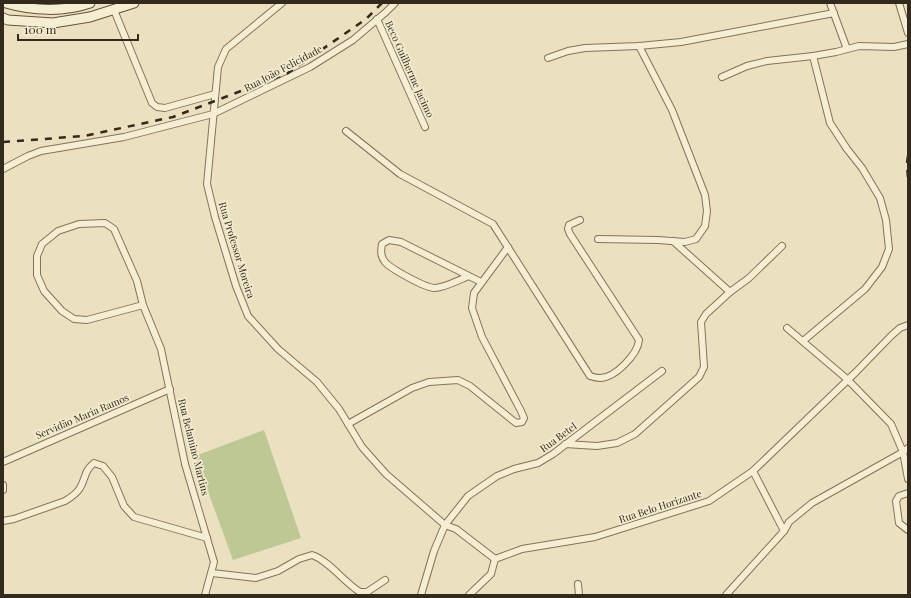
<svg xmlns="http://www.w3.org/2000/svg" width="911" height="598" font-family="'Playfair Display',serif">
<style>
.pitch{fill:#bec895}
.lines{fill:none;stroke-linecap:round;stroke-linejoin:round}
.street-casing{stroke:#837259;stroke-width:8}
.secondary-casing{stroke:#64533d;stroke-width:11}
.street{stroke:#f6eed3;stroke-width:6}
.secondary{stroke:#f6eed3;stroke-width:9}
.rail{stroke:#33291d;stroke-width:2.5;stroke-dasharray:7 7;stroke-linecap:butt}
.labels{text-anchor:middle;stroke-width:3.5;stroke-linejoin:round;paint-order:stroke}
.street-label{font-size:10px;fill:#33291d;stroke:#f3ebcf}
</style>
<rect width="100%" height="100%" fill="#ebe1c0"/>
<!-- pitch -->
<polygon class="pitch" points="264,430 301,538 233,560 195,456"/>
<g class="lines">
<!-- street casing -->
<g class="street-casing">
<g id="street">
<polyline points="282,3 226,49 218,67 207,184 215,217 236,286 248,316 278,349 317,382 339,409 362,447 386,474 445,525 434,551 421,595"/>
<polyline points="830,3 847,49"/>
<polyline points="899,3 908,33"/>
<polyline points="114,10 152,103 157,107 165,108 215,94"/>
<polyline points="377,19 425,127"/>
<polyline points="548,58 568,51 585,48 639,46 681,42 834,13"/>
<polyline points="722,77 747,66 767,61 813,56 836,52 859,46 894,47 908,44"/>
<path d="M 346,131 L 400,174 L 493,224 L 590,376 C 593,377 597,378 600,378 C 615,378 638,354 639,340 L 570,234 L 568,229 L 569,225 L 580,220"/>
<polyline points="3,169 28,156 41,151 124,137 213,114 310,67 353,40 386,12 395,3"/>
<polyline points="598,239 658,240 685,242 696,239 705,226 707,211 705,195 672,110 639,46"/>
<polyline points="673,241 730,292"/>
<path d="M 469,276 C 458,280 445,288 434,288 C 424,287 391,269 385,262 C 380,256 381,250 382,244 L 389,240 L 401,242 L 481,282"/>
<polyline points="143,305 87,320 74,319 62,311 44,291 37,275 37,256 42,244 58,231 79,224 105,223 114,229 137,281 143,305 161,349 185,464 214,562 205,595"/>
<polyline points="787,328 847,379 891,424 903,452 908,479"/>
<polyline points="803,341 865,289 882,267 889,249 886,220 880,198 862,168 847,149 830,123 813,56"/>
<polyline points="348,424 412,388 429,382 458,380 470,386 516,423 522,422 524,418 521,411 482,337 472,308 474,293 508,247"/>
<polyline points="565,444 597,446 617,443 635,434 699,377 704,367 701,322 706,314 730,292 749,278 782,246"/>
<polyline points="3,462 170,389"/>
<polyline points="753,471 784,531"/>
<polyline points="3,485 3,490"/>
<polyline points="908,493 899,496 896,501 899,523 908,530"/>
<path d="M 3,521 L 14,519 L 65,501 C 70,498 77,493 80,488 C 86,478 84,471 94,463 L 103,466 L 112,477 L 124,506 L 134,517 L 207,538"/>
<polyline points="495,559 456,529 445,525 468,496 497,476 514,469 538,463 553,454 662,371"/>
<path d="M 212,573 L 256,578 L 278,571 L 299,559 L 312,555 C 328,560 345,583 360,592 L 367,592 L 385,580"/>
<polyline points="578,584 579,595"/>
<polyline points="469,595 491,574 495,559 522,549 595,537 709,501 753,471 856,372 891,336 900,328 908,325"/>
<polyline points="726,595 784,531 789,522 812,503 903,452 908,448"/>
</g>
</g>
<!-- secondary casing -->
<g class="secondary-casing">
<g id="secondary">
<path d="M 6,3 C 33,11 64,12 90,3"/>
<polyline points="3,18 8,20 53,23 90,17 134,3"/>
</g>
</g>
<!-- street -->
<use href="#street" class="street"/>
<!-- secondary -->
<use href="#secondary" class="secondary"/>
<!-- rail -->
<g class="rail">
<polyline points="3,142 84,136 173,117 288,73 366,19 382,3"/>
<polyline points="908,156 907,163 908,179"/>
</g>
</g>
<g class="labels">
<!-- street labels -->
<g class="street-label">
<text transform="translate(283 68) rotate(-28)" y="4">Rua João Felicidade</text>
<text transform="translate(410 69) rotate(66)" y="4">Beco Guilherme Jacimo</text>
<text transform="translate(237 250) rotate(73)" y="4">Rua Professor Moreira</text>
<text transform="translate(82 416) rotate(-23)" y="4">Servidão Maria Ramos</text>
<text transform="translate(558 437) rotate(-36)" y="4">Rua Betel</text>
<text transform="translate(194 447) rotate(76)" y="4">Rua Belamino Martins</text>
<text transform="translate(660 506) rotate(-18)" y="4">Rua Belo Horizante</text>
</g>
</g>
<!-- border -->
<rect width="911" height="598" fill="none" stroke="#33291d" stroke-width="8"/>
<!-- scale -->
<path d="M18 34v6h120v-6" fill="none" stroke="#33291d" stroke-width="2"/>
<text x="24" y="34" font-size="12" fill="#33291d" stroke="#f3ebcf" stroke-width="3" paint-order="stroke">100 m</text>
</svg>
